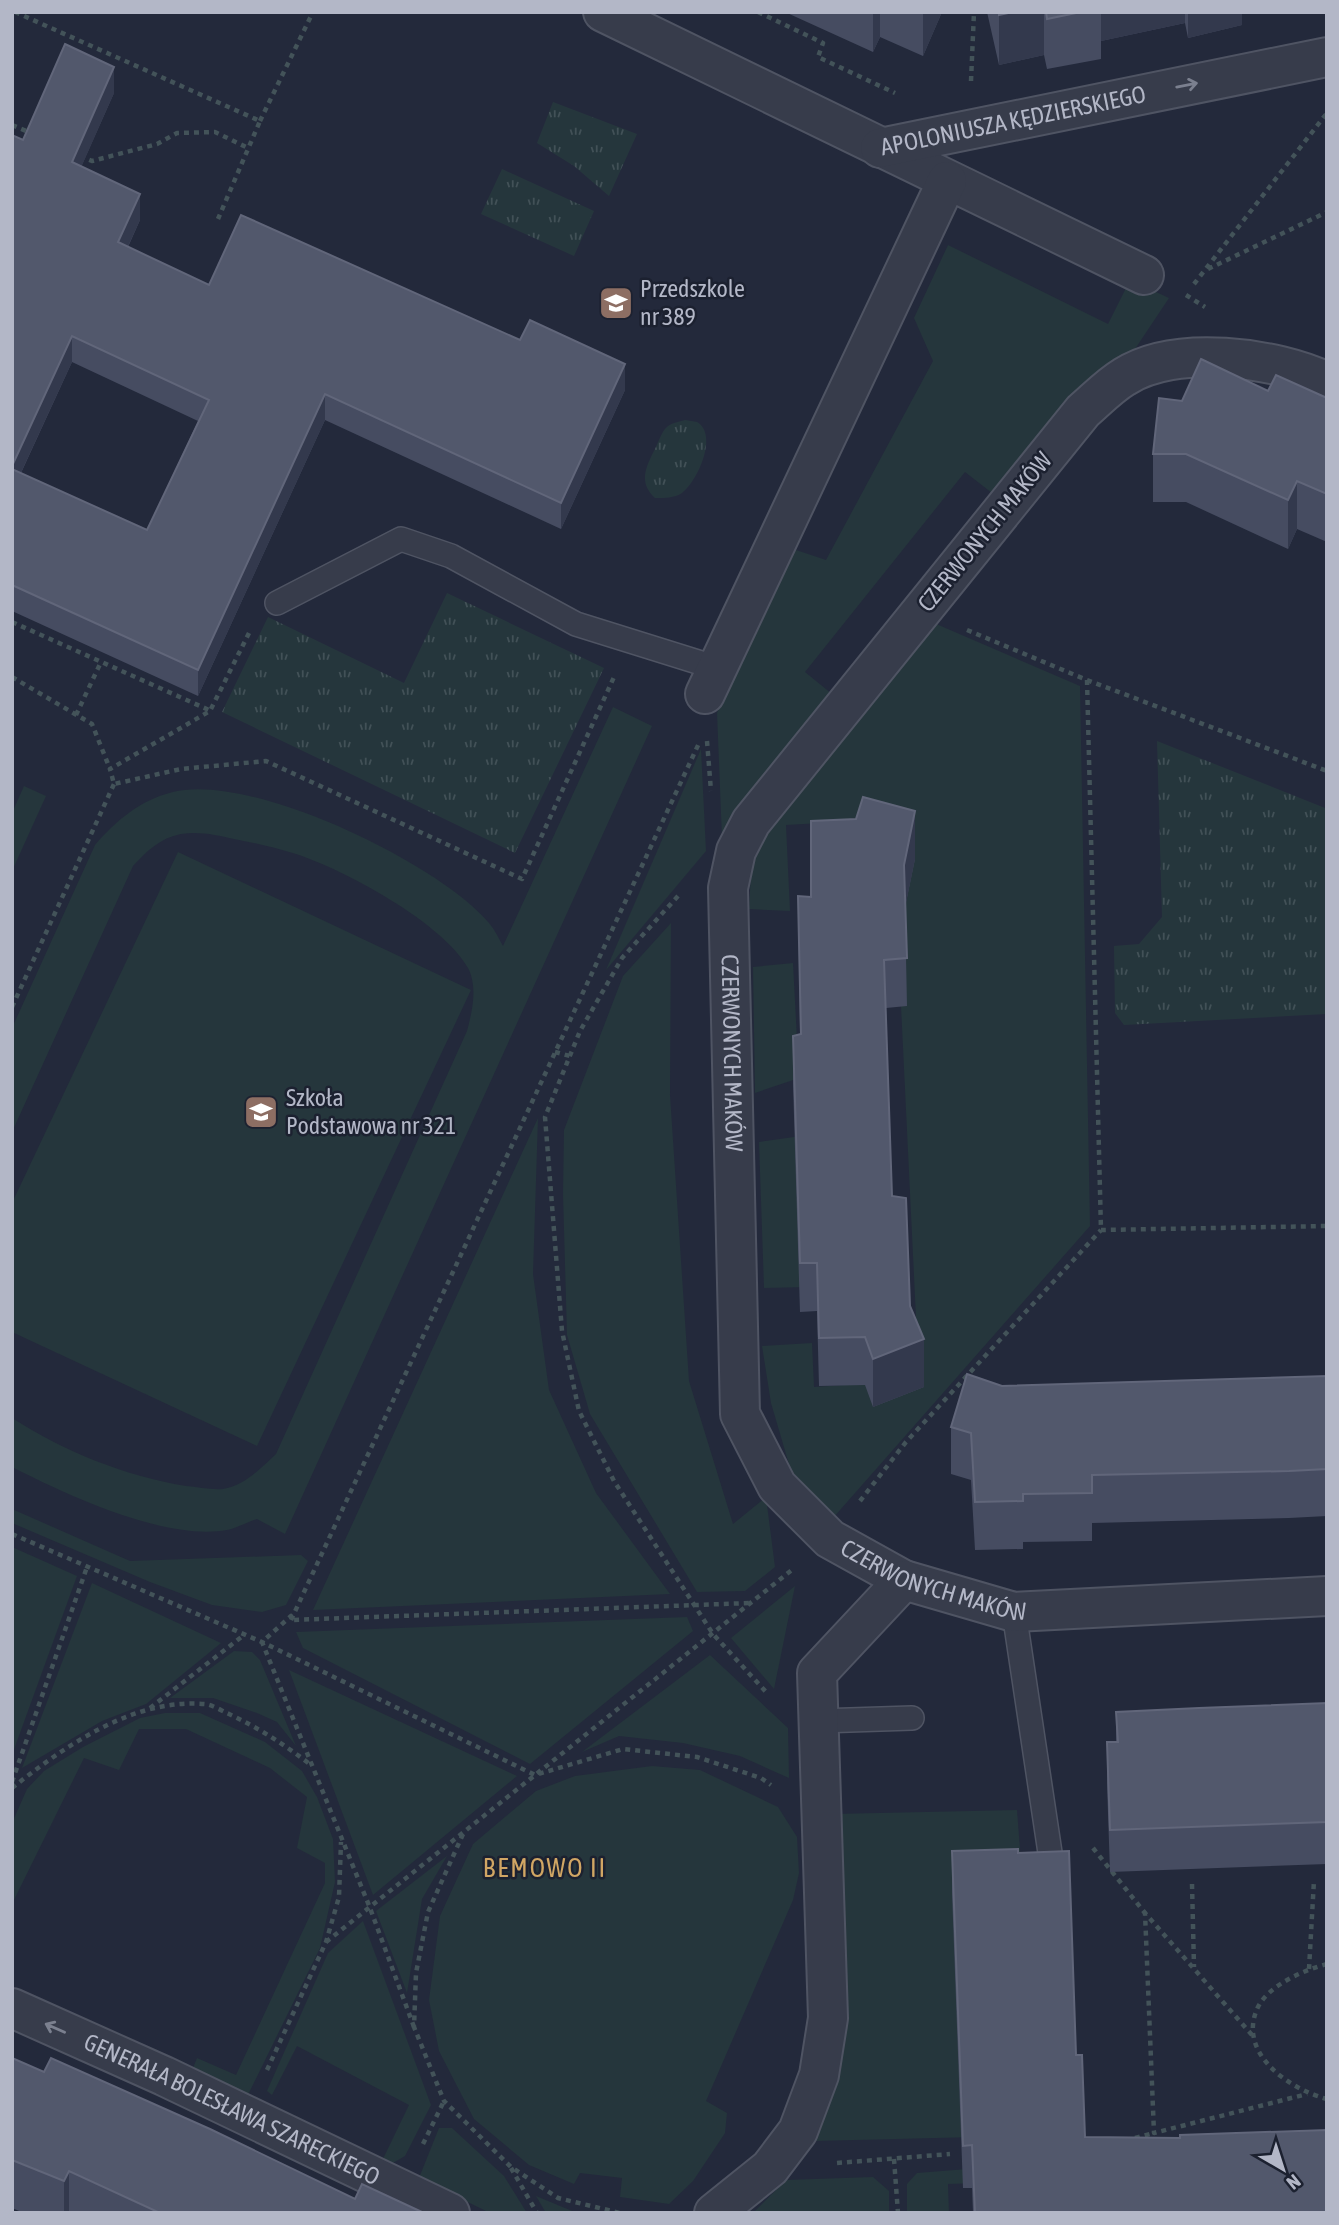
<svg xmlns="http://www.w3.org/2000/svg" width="1339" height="2225" font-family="'Asap Condensed',sans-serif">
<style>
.grass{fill:#25363c}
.park{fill:url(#park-tufts)}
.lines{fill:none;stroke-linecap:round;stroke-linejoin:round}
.lane-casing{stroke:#4f5463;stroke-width:26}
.street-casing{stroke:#4f5463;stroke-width:42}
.path{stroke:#435359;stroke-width:4.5;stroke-dasharray:5 5;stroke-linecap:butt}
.lane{stroke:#373c4b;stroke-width:23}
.street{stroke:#373c4b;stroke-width:38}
.wall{fill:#464c61;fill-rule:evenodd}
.shaded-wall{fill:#33394d}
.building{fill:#52586c;stroke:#61667a;stroke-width:2}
.oneway{stroke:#7b808f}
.labels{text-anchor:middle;stroke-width:5;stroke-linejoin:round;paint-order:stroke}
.street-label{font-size:24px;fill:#b3b7c7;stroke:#1c2130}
.poi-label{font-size:24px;fill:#b3b7c7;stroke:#1c2130;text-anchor:start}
.neighbourhood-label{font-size:26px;letter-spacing:2px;fill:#d1a664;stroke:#1c2130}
</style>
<defs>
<pattern id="park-tufts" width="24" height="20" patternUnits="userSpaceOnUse" patternTransform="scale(1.75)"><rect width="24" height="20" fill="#25363c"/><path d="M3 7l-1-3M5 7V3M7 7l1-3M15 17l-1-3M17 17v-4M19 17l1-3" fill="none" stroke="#425157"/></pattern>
</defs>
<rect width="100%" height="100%" fill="#23293b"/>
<!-- grass -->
<g class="grass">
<polygon points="948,245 1108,324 1130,280 1169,298 1121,370 1077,402 992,493 965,472 805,672 832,694 722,838 717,713 790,548 826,560 933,361 914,318"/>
<polygon points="927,620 1080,686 1090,1226 833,1518 791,1471 771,1403 762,1346 812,1343 814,1387 919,1380 892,819 786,825 790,911 749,909 751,873 764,830"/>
<path d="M 613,707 L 652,726 L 285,1534 L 257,1519 C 247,1522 237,1528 227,1530 C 165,1541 67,1495 12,1467 L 12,1418 C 64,1451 124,1476 186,1486 C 198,1487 211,1490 223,1489 C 244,1486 261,1468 276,1454 L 467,1031 C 472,1012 478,987 468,968 C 443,923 345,870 296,854 C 276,848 255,843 234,839 C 217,835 199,831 181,834 C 160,838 147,851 133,866 L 12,1132 L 12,1028 L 95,845 C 117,820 140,800 173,792 C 250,772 439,863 489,923 C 495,930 499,939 503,946 Z"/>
<polygon points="701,749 706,851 606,970"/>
<polygon points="24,786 46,796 12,871 12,813"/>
<polygon points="178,852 471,990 257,1446 12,1332 12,1203"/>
<polygon points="671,923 670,1095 689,1381 733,1524 766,1497 775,1567 745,1591 697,1592 590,1414 567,1335 563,1194 564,1130 623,976"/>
<polygon points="793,963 799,1078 755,1093 753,967"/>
<polygon points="538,1118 533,1274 549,1390 596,1493 670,1594 313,1610"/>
<polygon points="801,1136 809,1287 764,1288 759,1142"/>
<polygon points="12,1509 130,1561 301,1555 308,1561 286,1605 262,1612 212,1605 150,1582 12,1523"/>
<polygon points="12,1547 77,1576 12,1755"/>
<polygon points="92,1583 221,1643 146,1704 102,1721 22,1768"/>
<polygon points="795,1586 774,1689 731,1638"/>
<polygon points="687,1617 693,1631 530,1764 303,1648 296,1632"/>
<polygon points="234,1651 252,1652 260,1660 296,1746 277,1722 257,1713 213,1698 170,1698"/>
<polygon points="710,1655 788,1728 789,1778 740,1756 683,1743 619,1736 582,1752"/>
<polygon points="289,1670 517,1776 373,1895"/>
<polygon points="165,1713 200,1713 265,1742 302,1771 317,1797 333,1839 335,1882 320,1948 245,2101 191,2073 197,2058 236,2075 325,1883 325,1863 297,1848 307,1797 270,1768 186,1729 139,1729 119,1770 84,1758 12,1904 12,1823 27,1789 44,1771 83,1747 140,1718"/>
<polygon points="652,1766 700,1770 778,1807 797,1837 799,1873 793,1900 706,2101 727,2113 725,2133 693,2181 669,2204 620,2197 622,2178 580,2173 574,2184 529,2165 474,2119 439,2051 429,2000 440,1916 473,1844 536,1791 575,1776"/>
<polygon points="1017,1810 1024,1901 978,2137 813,2141 845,2041 833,1814"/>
<polygon points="447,1856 422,1899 407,1993 376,1911"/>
<polygon points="363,1921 431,2105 405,2156 391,2164 381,2163 409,2105 297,2046 272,2095 267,2091 328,1953"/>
<polygon points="439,2128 452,2128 504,2176 527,2213 490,2213 419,2178"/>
<polygon points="980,2168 981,2183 948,2184 949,2213 907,2213 907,2184 917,2173"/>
<polygon points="873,2177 889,2191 889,2213 753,2213 786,2180"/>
<polygon points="536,2196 577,2213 546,2213"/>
</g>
<!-- park -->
<g class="park">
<polygon points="553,102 637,134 609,196 574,166 537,143"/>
<polygon points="502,169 594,211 574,256 481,214"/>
<path d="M 685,420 C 689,421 693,421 697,422 C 719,435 697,482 682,493 C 674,498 664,498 655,498 C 638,482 646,467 655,449 C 658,443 661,434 665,429 C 670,423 678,422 685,420 Z"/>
<polygon points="447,593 604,668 515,853 222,712 268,617 404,683"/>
<polygon points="1157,741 1325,808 1326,1014 1124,1025 1115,1013 1114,946 1139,944 1162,917"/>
</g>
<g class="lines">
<!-- lane casing -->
<g class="lane-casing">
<g id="lane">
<polyline points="277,603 401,539 451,556 576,624 717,668"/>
<polyline points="1014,1612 1052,1866"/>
<polyline points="819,1721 912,1718"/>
</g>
</g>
<!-- street casing -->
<g class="street-casing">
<g id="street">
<polyline points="603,12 1144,275"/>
<path id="s1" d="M 880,148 L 1327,57"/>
<path id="s2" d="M 1327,382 C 1275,357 1175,344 1124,377 C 1109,386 1096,400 1083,411 L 751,822 L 736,851 L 728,888 L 740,1414 L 777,1486 L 830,1539 L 904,1580 L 1014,1612 L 1327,1596"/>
<polyline points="705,694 947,181"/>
<path id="s3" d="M 12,2008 L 164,2076 L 450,2213"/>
<polyline points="714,2213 770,2168 798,2131 819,2075 828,2018 817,1673 904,1580"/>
</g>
</g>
<!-- path -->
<g class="path">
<polyline points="15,12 260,121 218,219"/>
<polyline points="758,12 823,43 818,57 895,93"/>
<polyline points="971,81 974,12"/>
<polyline points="260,121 313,12"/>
<polyline points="12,125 31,133"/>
<polyline points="80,156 92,161 157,144 177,133 215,132 248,148"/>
<polyline points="1208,269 1327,212"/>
<polyline points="1194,284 1327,113"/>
<polyline points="1186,295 1205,307"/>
<polyline points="12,622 209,710"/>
<polyline points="967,630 1087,680 1327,771"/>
<polyline points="249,633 210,711 110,769 114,784 181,769 266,761 522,879 614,677"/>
<polyline points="12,677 92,724 110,769"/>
<polyline points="1087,680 1101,1230 1327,1226"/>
<polyline points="76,715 101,662"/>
<polyline points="707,741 711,791"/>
<polyline points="678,896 622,958 580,1031 545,1117 562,1331 579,1411 614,1481 713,1634 767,1693"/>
<polyline points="12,1007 114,784"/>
<polyline points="555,1052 570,1056"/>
<polyline points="860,1501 906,1442 1101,1230"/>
<polyline points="12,1534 262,1642 535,1775 623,1749 697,1757 761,1778 771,1785"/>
<polyline points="291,1620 700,741"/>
<polyline points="150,1708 244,1635"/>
<polyline points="12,1782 87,1567"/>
<path d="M 12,1788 C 65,1746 133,1698 205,1704 C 213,1705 222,1711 229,1714 C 259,1728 285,1745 311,1765"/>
<polyline points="463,1834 428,1912 416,1973 414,2027 444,2101 511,2167 558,2198 620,2213"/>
<polyline points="1093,1848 1145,1913"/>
<polyline points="1192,1884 1194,1967"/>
<polyline points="326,1942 793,1569"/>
<path d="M 1327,1964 C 1304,1970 1269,1985 1258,2007 C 1236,2053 1289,2089 1327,2099"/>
<polyline points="1309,1969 1314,1880"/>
<polyline points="414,2027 370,1908 262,1642 291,1616 291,1620 750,1603"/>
<polyline points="1252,2035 1145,1913 1154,2133 1307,2094"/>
<polyline points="267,2070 326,1942 339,1897 341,1842"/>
<polyline points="1135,2138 1154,2133"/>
<polyline points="423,2144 444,2101"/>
<polyline points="894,2159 898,2213"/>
<polyline points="837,2163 950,2154"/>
<polyline points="511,2168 537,2213"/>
</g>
<!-- lane -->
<use href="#lane" class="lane"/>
<!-- street -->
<use href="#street" class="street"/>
</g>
<!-- wall -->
<g class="wall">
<polygon points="785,12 942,12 923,56 880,37 873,52"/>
<polygon points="987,12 1242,12 1242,25 1188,38 1185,23 1101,41 1101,59 1047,69 1044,55 999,65"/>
<path d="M 114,93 L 81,167 L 140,220 L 128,247 L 209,285 L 625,390 L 561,529 L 325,420 L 198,696 L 12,611 L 12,135 L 23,140 ZM 72,362 L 198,421 L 147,530 L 21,473 Z"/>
<polygon points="1268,391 1327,398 1327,542 1297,529 1288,549 1186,502 1153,502 1153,454 1182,401"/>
<polygon points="915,859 905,907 907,1006 886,1008 892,1196 924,1387 873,1407 865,1385 819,1386 817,1311 800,1312 793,1084 793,1036 800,1034 798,896 811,897"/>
<polygon points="1327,1376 1327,1516 1289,1518 1092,1523 1092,1541 1023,1542 1023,1549 975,1550 971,1480 951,1474 951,1427 1002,1386"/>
<polygon points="1327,1703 1327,1864 1110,1872 1107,1784 1107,1742 1116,1742 1116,1712"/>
<polygon points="952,1851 1018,1853 1076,2055 1085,2137 1327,2213 973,2213 972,2188 963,2188 952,1893"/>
<polygon points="12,2058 44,2072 355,2199 424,2213 24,2213 12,2208"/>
</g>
<!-- shaded-wall -->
<g class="shaded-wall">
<polygon points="873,12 880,12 880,37 873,52"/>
<polygon points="923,12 942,12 923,56"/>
<polygon points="1013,12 1044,12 1044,55 999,65 999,15"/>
<polygon points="1101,12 1185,12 1185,23 1101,41"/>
<polygon points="1188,12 1242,12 1242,25 1188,38"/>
<polygon points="114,67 114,93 72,188 72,162"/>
<polygon points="140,194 140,220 118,268 118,242"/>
<polygon points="72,336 72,362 12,492 12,466"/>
<polygon points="625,364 625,390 561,529 561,503"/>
<polygon points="325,394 325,420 198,696 198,670"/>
<polygon points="1297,481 1297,529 1288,549 1288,500"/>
<polygon points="915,811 915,859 904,913 904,865"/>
<polygon points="924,1339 924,1387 873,1407 873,1359"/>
<polygon points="69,2171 69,2213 64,2213 64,2181"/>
</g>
<!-- building -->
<g class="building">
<polygon points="999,12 1013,12 999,15"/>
<polygon points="1046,12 1081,12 1047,19"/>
<polygon points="65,44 114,67 72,162 140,194 118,242 209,285 241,215 520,340 530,320 625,364 561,503 325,394 198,670 12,585 12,469 147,530 209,400 72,336 12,466 12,135 23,140"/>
<polygon points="1201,359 1268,391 1276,375 1327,398 1327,494 1297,481 1288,500 1186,454 1153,454 1159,398 1182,401"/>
<polygon points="863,797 915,811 904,865 907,958 884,960 892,1196 906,1198 910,1306 924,1339 873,1359 865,1337 819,1338 817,1263 800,1263 793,1036 801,1034 798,896 811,897 811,821 856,819"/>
<polygon points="967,1374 1002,1386 1327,1376 1327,1469 1289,1471 1092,1475 1092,1493 1023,1494 1023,1501 975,1502 971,1433 951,1427"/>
<polygon points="1327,1703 1327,1822 1110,1830 1107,1742 1118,1742 1116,1712 1199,1708"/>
<polygon points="1018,1849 1018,1853 1069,1851 1076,2055 1082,2055 1085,2137 1180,2138 1180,2135 1327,2130 1327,2213 975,2213 972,2145 963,2146 952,1851"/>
<polygon points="12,2058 44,2072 51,2058 210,2129 355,2199 362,2184 424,2213 160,2213 69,2171 64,2181 12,2160"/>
</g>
<!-- one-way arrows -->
<defs><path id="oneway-shaft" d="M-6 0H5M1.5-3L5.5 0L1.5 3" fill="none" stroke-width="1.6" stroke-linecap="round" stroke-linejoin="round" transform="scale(1.75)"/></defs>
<g class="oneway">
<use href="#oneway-shaft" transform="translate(1187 85) rotate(-11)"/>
<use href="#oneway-shaft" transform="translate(55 2028) rotate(-156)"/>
</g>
<!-- icons -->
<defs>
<g id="school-square" transform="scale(1.75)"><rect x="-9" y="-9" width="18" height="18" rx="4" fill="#8d6e63" stroke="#1c2130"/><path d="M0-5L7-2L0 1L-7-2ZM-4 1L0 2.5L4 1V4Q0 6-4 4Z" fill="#fff"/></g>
</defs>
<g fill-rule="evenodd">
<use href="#school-square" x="616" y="303"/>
<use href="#school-square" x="261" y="1112"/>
</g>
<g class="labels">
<!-- street labels -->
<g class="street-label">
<text dy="8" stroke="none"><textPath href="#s1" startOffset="136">APOLONIUSZA KĘDZIERSKIEGO</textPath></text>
<text transform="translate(985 532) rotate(-51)" y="8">CZERWONYCH MAKÓW</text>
<text dy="8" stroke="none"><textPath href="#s2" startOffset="1027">CZERWONYCH MAKÓW</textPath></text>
<text dy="8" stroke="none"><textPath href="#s2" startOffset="1657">CZERWONYCH MAKÓW</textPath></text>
<text dy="8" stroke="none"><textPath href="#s3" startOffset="242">GENERAŁA BOLESŁAWA SZARECKIEGO</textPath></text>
</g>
<!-- poi labels -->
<g class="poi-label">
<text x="640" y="297">Przedszkole<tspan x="640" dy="28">nr 389</tspan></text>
<text x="286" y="1106">Szkoła<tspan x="286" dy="28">Podstawowa nr 321</tspan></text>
</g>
<!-- neighbourhood labels -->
<g class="neighbourhood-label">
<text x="545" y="1877">BEMOWO II</text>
</g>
</g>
<!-- border -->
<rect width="1339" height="2225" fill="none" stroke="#b3b7c7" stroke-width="28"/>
<!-- north arrow -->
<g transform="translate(1283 2169) rotate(141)" stroke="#1c2130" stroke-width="5" paint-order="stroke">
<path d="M0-5L12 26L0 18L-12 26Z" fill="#b3b7c7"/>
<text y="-10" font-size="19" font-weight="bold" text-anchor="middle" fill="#b3b7c7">N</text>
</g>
</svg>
